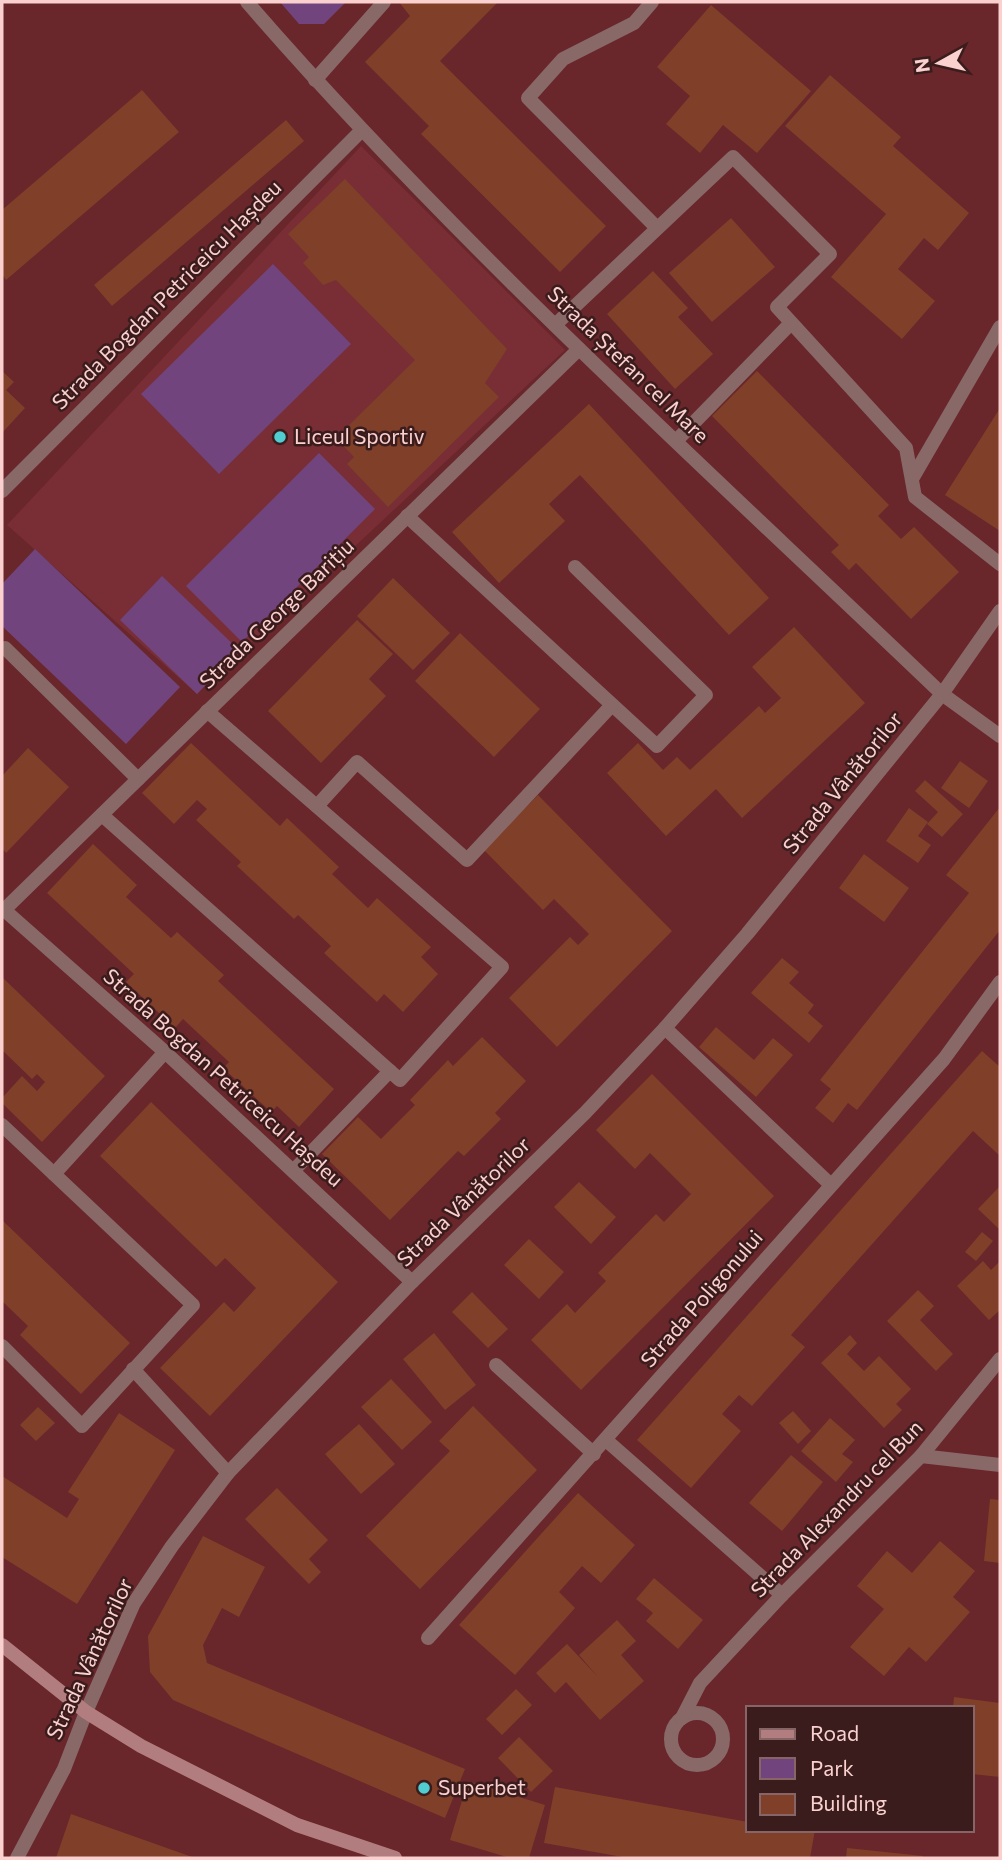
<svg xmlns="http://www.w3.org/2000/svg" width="1002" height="1860" font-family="Commissioner,sans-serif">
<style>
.built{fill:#782e34}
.green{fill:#71447d}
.building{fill:#803f29}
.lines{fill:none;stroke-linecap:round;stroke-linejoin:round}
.service{stroke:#896868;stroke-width:14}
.minor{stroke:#896868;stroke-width:14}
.secondary{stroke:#b27d7e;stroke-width:14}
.poi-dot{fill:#51ccd1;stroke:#3a1c1d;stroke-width:2.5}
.labels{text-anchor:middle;stroke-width:5;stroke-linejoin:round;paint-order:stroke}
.street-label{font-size:21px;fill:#fbd1d0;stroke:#3a1c1d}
.poi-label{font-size:21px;fill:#fbd1d0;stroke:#3a1c1d;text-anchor:start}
</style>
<rect width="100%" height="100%" fill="#69262b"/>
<!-- built -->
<polygon class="built" points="361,146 565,350 197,694 7,525"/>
<!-- green -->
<g class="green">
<polygon points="280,2 346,2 324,24 299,24"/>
<polygon points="273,264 351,344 219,474 141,394"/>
<polygon points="319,453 375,509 242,642 186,586"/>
<polygon points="35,549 180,687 126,744 2,626 2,584"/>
<polygon points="162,576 239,650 197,694 120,620"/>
</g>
<!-- building -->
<g class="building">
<polygon points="399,2 498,2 440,61 606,226 560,272 421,134 429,126 365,62 410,16"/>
<polygon points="711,5 811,91 757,153 723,125 700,153 666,124 690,96 657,67"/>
<polygon points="830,75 901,137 893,146 969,213 938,250 924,238 898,269 935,301 902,339 831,277 886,214 785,126"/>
<polygon points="142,90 179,132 6,280 2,274 2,210"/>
<polygon points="286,120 304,141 112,306 94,285"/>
<polygon points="345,179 507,349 485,383 499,397 388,507 347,464 354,457 336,438 415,360 336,280 323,285 303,263 309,257 288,234"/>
<polygon points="731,218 775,267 712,322 669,273"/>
<polygon points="653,271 688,308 678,317 713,354 675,389 607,314"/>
<polygon points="2,371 14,382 6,390 25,408 2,433"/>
<polygon points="757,371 889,505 878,516 901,539 914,527 959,572 911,619 856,563 849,570 831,552 839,545 712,416"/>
<polygon points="589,404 769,598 729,635 580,475 549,504 565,521 499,583 452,532"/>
<polygon points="1000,408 1000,531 945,495"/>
<polygon points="393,578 450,633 413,670 357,616"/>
<polygon points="357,620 393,654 369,679 386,696 321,763 268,711"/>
<polygon points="794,627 865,703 742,818 716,789 666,836 607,773 638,743 663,770 677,757 690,770 759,706 765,713 781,698 752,667"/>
<polygon points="460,633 540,709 494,757 415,681"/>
<polygon points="191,743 280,826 287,818 339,867 332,874 368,908 377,898 431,947 421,957 438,974 403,1012 384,994 377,1002 324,953 331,946 298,915 294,919 237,866 241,862 196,820 207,809 197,800 174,824 142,793"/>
<polygon points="28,748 69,787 6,853 2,848 2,776"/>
<polygon points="960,761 988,781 969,808 941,788"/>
<polygon points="925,780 963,814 942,837 927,824 938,812 915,791"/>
<polygon points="538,795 672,931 557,1047 509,998 570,937 578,945 589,934 554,899 543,910 484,850"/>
<polygon points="1000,807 1000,930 857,1110 848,1103 833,1123 815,1108 831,1089 820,1080 969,893 946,875"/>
<polygon points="909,808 928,822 918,836 931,845 918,863 886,841"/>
<polygon points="93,844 137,885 126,897 171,938 177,932 224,975 218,981 334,1089 299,1127 277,1106 271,1112 223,1068 229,1062 183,1019 175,1028 126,982 134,974 47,893"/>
<polygon points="864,854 909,888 884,922 839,888"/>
<polygon points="782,958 799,972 789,983 814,1005 808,1013 823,1026 809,1043 751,993"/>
<polygon points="2,977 105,1076 42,1142 2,1103 2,1098 22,1076 37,1091 45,1082 37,1074 32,1079 2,1050"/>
<polygon points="716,1027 754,1060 773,1038 793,1055 756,1097 699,1047"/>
<polygon points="482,1037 526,1081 495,1113 501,1119 464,1156 458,1151 390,1220 322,1154 358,1117 381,1139 415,1105 410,1100 448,1060 453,1066"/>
<polygon points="982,1051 1000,1067 1000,1156 973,1131 791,1335 805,1347 752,1406 739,1395 722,1414 741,1431 691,1488 637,1440"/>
<polygon points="652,1074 774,1196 581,1390 531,1340 567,1304 575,1313 606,1281 598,1273 656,1214 664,1222 691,1194 650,1153 635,1169 596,1130"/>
<polygon points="151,1102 338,1282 210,1416 160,1368 224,1302 234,1312 256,1288 225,1258 216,1267 100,1156"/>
<polygon points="579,1182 616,1217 591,1244 554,1207"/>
<polygon points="1000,1186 1000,1230 978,1209"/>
<polygon points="2,1220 130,1343 81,1394 20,1335 28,1326 2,1301"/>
<polygon points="982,1232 993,1241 976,1261 965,1252"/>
<polygon points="529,1239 564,1272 539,1299 504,1265"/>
<polygon points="983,1261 991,1270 1000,1261 1000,1310 989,1320 957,1286"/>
<polygon points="918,1290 934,1306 920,1320 953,1354 936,1371 887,1321"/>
<polygon points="472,1292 508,1329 488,1348 452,1312"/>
<polygon points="434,1333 476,1385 445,1410 403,1359"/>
<polygon points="850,1335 857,1343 847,1354 864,1371 879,1356 911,1389 896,1404 902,1410 884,1428 821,1363"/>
<polygon points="391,1379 432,1422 402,1450 361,1407"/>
<polygon points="473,1406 537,1470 420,1589 366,1536 450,1451 439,1441"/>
<polygon points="38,1407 55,1423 36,1441 20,1425"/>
<polygon points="793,1411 811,1431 798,1444 779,1423"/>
<polygon points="119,1413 175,1450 77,1604 2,1557 2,1476 67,1518 79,1499 68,1492"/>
<polygon points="830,1418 855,1440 842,1454 853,1462 836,1482 801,1451"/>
<polygon points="359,1424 395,1464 361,1494 325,1454"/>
<polygon points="791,1455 823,1482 782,1531 749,1503"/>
<polygon points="277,1488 328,1540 309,1559 321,1572 309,1584 245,1519"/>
<polygon points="578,1493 635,1545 601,1583 582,1566 559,1592 575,1608 515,1675 459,1625"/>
<polygon points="990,1499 1000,1500 1000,1563 984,1561"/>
<polygon points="203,1536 265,1567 239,1617 222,1608 203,1645 207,1663 465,1769 445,1818 173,1700 150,1672 148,1636"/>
<polygon points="940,1541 975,1571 953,1597 970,1612 926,1662 909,1647 884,1676 850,1647 884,1609 857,1586 887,1551 912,1573"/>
<polygon points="654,1578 703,1620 678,1649 646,1621 653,1613 636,1599"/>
<polygon points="617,1620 636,1641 621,1655 644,1681 600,1720 566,1682 555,1693 536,1673 567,1644 598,1677 579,1655"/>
<polygon points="516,1689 532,1705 502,1735 486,1719"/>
<polygon points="954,1697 1000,1703 1000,1777 972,1774 972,1708 953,1708"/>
<polygon points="519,1737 553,1771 531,1792 498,1758"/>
<polygon points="468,1781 545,1805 529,1858 510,1858 450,1840"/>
<polygon points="555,1787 748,1822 748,1830 815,1830 810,1858 628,1858 544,1843"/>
<polygon points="71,1814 195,1858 56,1858"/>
<polygon points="847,1848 923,1856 922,1858 846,1858"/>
</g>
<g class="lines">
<!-- service -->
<g class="service">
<polyline points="652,2 634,23 563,59 528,98 657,228"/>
<polyline points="555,325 733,157 830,254 777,307 906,448 915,497 1000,564"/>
<polyline points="676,441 791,323"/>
<polyline points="912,479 1000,327"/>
<polyline points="407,516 657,746 706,695 575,567"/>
<polyline points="5,648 138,779"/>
<polyline points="317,806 357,762 467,860 612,705"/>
<polyline points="102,815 400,1080 502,967 207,711"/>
<polyline points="2,1125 193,1305 82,1426 2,1346"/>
<polyline points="294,1170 390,1071"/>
<polyline points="133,1369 228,1473"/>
</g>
<!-- minor -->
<g class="minor">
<path d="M 247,2 C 461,249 706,468 942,694 L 1000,736"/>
<polyline points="315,80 384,2"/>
<polyline points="2,491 362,130"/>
<polyline points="2,908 165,1052 412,1282"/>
<polyline points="4,910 579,349"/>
<polyline points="665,1028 831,1185"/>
<polyline points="54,1174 165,1052"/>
<polyline points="496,1365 594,1454"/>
<polyline points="606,1440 782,1595"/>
<polyline points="921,1456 1000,1465"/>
<polyline points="428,1638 944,1059 1000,982"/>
<circle cx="697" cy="1739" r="26"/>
<polyline points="682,1718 700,1683 782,1595 921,1456 1000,1359"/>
<polyline points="17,1858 64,1769 86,1712 134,1603 172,1546 228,1473 412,1282 585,1113 665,1028 747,934 942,694 1000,611"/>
</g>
<!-- secondary -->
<polyline class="secondary" points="2,1645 86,1712 141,1746 297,1825 395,1858"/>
</g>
<!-- markers -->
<g class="poi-dot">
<circle cx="280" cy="437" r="7"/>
<circle cx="424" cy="1788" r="7"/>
</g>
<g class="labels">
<!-- street labels -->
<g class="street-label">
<text transform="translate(167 295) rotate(-45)" y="7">Strada Bogdan Petriceicu Hașdeu</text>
<text transform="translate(628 365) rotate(44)" y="7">Strada Ștefan cel Mare</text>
<text transform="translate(277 614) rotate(-44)" y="7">Strada George Barițiu</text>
<text transform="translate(843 783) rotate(-51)" y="7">Strada Vânătorilor</text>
<text transform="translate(223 1078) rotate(42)" y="7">Strada Bogdan Petriceicu Hașdeu</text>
<text transform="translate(464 1202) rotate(-44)" y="7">Strada Vânătorilor</text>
<text transform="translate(702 1299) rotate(-49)" y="7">Strada Poligonului</text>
<text transform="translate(837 1509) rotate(-46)" y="7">Strada Alexandru cel Bun</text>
<text transform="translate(90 1659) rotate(-65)" y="7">Strada Vânătorilor</text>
</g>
<!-- poi labels -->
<g class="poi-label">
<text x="294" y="444">Liceul Sportiv</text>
<text x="438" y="1795">Superbet</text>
</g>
</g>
<!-- border -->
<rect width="1002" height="1860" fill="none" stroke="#fbd1d0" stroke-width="7"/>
<!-- legend -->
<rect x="746" y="1706" width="228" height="126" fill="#3a1c1d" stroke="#876465" stroke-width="2"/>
<rect x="760" y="1729" width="35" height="10" fill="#b27d7e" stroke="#876465" stroke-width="2"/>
<text x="810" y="1741" font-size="21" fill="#fbd1d0">Road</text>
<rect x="760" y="1758" width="35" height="21" fill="#71447d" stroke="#876465" stroke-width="2"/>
<text x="810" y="1776" font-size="21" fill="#fbd1d0">Park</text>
<rect x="760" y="1794" width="35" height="21" fill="#803f29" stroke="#876465" stroke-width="2"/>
<text x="810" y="1811" font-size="21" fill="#fbd1d0">Building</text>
<!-- north arrow -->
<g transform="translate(939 63) rotate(262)" stroke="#3a1c1d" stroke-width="5" paint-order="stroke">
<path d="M0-5L12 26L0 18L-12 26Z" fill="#fbd1d0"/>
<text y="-10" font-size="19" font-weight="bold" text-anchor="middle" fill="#fbd1d0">N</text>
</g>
</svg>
